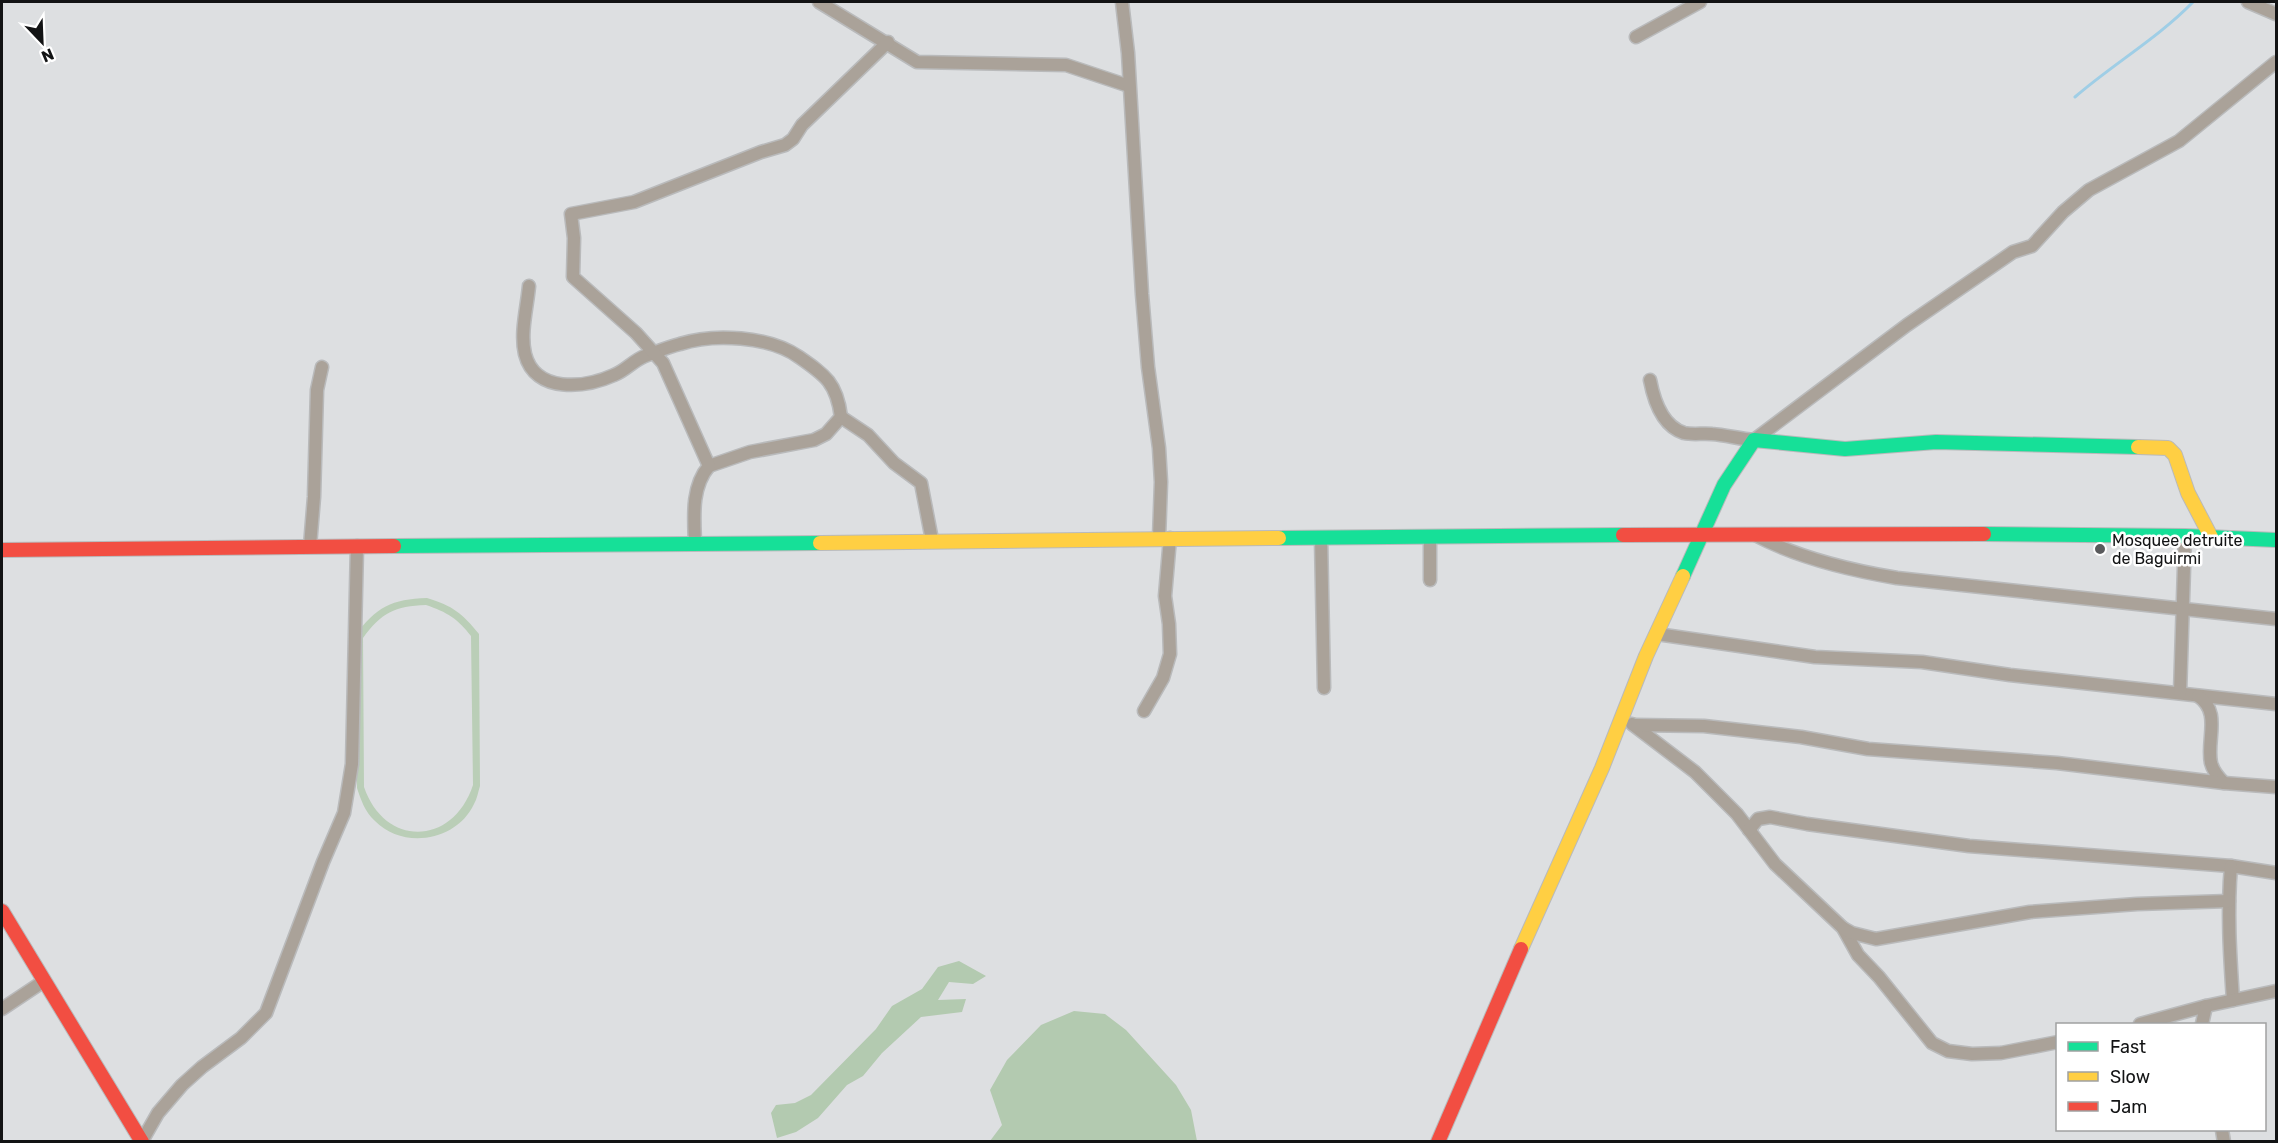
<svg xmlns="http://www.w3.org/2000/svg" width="2278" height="1143" font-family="Rubik,sans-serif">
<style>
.green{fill:#baceb7;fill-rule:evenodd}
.forest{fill:#b3cab0}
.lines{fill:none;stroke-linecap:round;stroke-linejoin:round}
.stream{stroke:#9fcee6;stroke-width:3}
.street-casing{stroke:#b9babb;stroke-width:15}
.fast-casing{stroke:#b9babb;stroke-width:16}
.slow-casing{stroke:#b9babb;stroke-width:16}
.jam-casing{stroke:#b9babb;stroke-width:16}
.street{stroke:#aaa299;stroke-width:12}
.fast{stroke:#16e098;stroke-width:14}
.slow{stroke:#ffcf43;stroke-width:14}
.jam{stroke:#f24e42;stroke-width:14}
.poi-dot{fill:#595a5c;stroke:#fff;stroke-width:2}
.labels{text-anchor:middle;stroke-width:5;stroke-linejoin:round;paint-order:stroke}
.poi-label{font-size:16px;fill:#121314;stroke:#fff;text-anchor:start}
</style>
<rect width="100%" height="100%" fill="#dddfe1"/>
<!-- green -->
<path class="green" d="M 427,598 C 453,606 462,613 479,634 L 480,786 C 478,792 477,799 474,804 C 457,841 403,850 375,821 C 365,812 361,800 357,788 L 355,636 C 376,607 392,599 427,598 ZM 426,605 C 447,612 458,619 471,636 L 473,785 C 453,846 385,848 364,787 L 363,638 C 381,613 395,606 426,605 Z"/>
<!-- forest -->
<g class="forest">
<polygon points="959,961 986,976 973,984 949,982 938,1000 966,999 962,1012 921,1017 882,1053 863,1076 847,1085 818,1118 796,1132 777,1138 771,1113 776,1105 795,1103 811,1095 876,1029 892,1006 922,989 938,967"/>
<polygon points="1074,1011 1105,1014 1126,1030 1176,1085 1191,1110 1197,1141 990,1141 1002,1125 990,1090 1007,1060 1041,1025"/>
</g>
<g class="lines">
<!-- stream -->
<path class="stream" d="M 2075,97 C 2113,64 2158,38 2193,2"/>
<!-- street casing -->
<g class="street-casing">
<g id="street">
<polyline points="819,2 917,62 1066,65 1129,86"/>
<polyline points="1122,2 1128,53 1142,294 1148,367 1159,448 1161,482 1159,538"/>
<polyline points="2248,2 2276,14"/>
<polyline points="1636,37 1700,2"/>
<path d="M 529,286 C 527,308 520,333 525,354 C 535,394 585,388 614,375 C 625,371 634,360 645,356 C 656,352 668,347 680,344 C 714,333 769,336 799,357 C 825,375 837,383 841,417 L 826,434 L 814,440 L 750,452 L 709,466"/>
<path d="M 1650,380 C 1654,401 1662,426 1684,433 C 1693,435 1703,433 1712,434 C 1726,435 1740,439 1754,440 L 1907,325 L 2013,252 L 2032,246 L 2063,212 L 2089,190 L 2179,141 L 2276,62"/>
<polyline points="841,417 868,435 894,463 921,483 932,540"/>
<path d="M 1755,535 C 1798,558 1849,570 1897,578 L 2276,619"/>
<polyline points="1430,537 1430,580"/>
<polyline points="1321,538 1324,688"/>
<path d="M 695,543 C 694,517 691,487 709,466 L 705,457 L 663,363 L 636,333 L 573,277 L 574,238 L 571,214 L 634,202 L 761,152 L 785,145 L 793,139 L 802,125 L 888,42"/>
<polyline points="310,546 314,497 317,390 322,367"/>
<polyline points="1657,634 1815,657 1922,662 2010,675 2276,704"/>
<polyline points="2180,693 2185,536"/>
<path d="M 2198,696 C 2222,712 2206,740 2211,763 C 2213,771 2218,777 2224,783"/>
<polyline points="1144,711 1163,678 1170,654 1169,624 1165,596 1170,538"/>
<polyline points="1632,724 1695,772 1737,814 1775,864 1843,928 1858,955 1879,977 1932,1043 1948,1051 1972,1054 2001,1053 2058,1042"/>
<polyline points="1634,725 1704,726 1801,737 1868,749 2057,763 2224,783 2276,787"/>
<polyline points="1749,830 1758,819 1770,817 1807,824 1969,846 2231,866 2276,873"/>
<path d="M 2231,866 C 2227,911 2230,956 2233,1000"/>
<polyline points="1843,928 1852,933 1876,939 2030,912 2137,904 2229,901"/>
<polyline points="2,1009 44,981"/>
<polyline points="2140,1024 2206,1006 2276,991"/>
<polyline points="2202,1024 2206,1006"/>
<polyline points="2222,1130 2224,1142"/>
<polyline points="142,1141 158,1113 182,1085 202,1067 241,1038 266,1013 323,862 344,813 352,764 357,546"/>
</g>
</g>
<!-- fast casing -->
<g class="fast-casing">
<g id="fast">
<polyline points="1984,534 2185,536 2276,540"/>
<polyline points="1279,538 1623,535"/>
<polyline points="394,546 820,543"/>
<polyline points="1683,576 1724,485 1754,440 1845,449 1936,442 2138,447"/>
</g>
</g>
<!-- slow casing -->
<g class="slow-casing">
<g id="slow">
<polyline points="2138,447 2168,448 2175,455 2188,493 2211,537"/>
<polyline points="820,543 1279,538"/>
<polyline points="1521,949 1602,768 1646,656 1683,576"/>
</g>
</g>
<!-- jam casing -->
<g class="jam-casing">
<g id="jam">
<polyline points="1623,535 1984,534"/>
<polyline points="2,550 394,546"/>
<polyline points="2,911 142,1142"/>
<polyline points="1438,1142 1521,949"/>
</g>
</g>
<!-- street -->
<use href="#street" class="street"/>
<!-- fast -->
<use href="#fast" class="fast"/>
<!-- slow -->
<use href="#slow" class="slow"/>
<!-- jam -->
<use href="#jam" class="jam"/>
</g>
<!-- markers -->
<circle class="poi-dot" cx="2100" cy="549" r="6"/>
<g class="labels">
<!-- poi labels -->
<g class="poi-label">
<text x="2112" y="546">Mosquee detruite<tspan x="2112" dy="18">de Baguirmi</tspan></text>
</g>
</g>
<!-- border -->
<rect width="2278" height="1143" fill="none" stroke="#121314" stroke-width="6"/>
<!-- legend -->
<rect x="2056" y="1023" width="210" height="108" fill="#ffffff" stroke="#a0a1a1" stroke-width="1.5"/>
<rect x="2068" y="1042" width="30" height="9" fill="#16e098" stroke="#a0a1a1" stroke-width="1.5"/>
<text x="2110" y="1053" font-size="18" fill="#121314">Fast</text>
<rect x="2068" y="1072" width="30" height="9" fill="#ffcf43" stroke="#a0a1a1" stroke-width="1.5"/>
<text x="2110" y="1083" font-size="18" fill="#121314">Slow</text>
<rect x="2068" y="1102" width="30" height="9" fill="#f24e42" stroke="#a0a1a1" stroke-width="1.5"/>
<text x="2110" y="1113" font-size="18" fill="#121314">Jam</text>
<!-- north arrow -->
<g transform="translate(42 42) rotate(157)" stroke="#ffffff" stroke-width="4.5" paint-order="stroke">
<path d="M0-4.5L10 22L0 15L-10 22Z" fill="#121314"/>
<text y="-9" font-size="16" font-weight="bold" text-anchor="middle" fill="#121314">N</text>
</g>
</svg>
